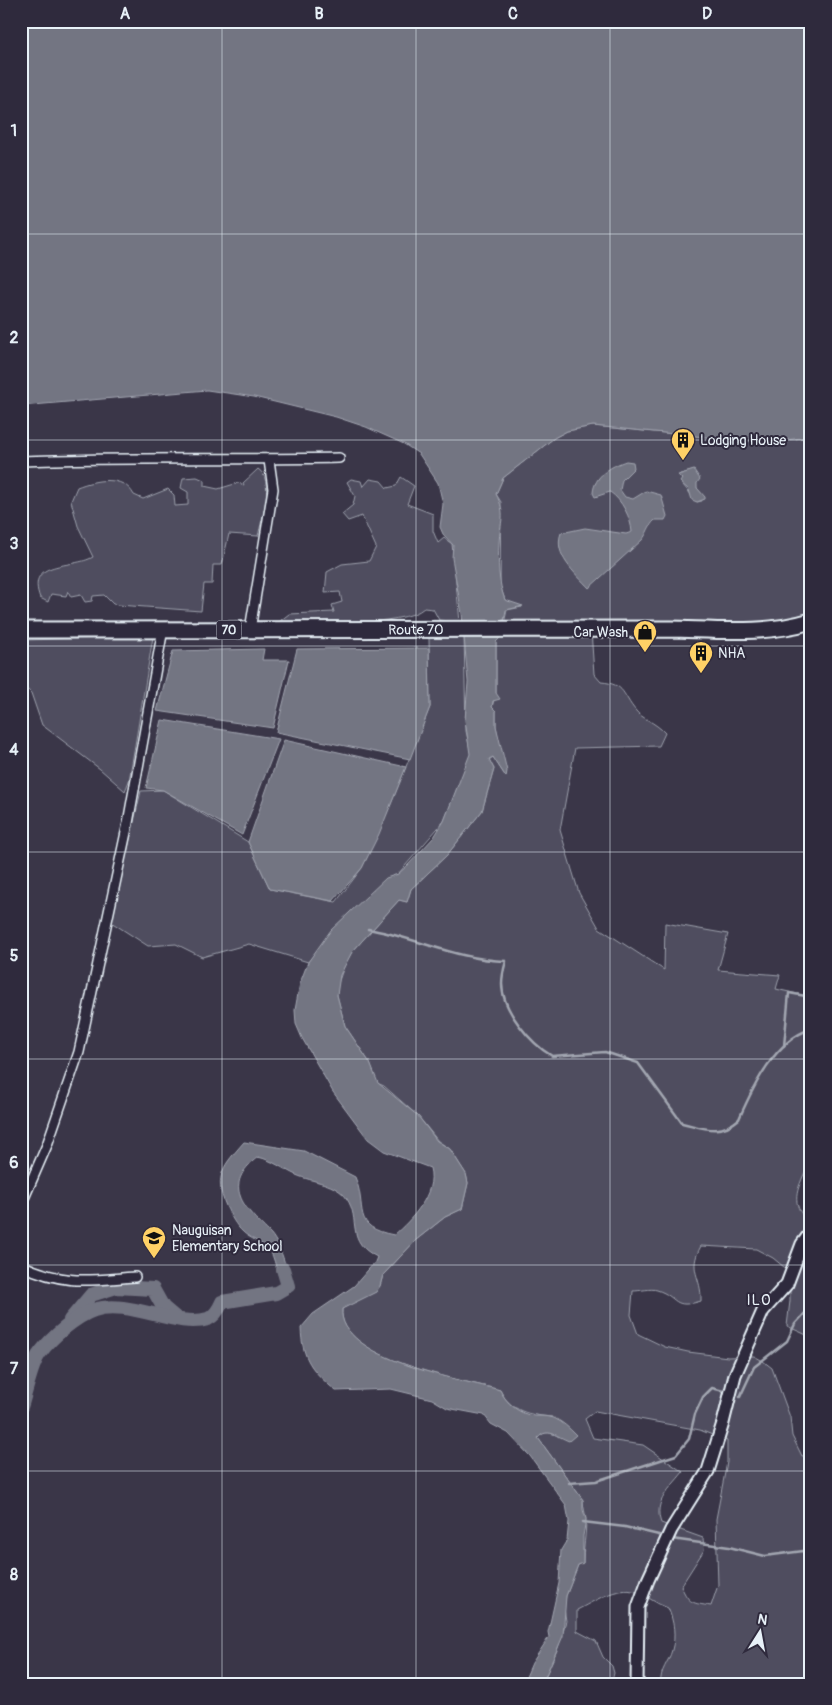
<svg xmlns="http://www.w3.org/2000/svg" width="832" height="1705" font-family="Pangolin,sans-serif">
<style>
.green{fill:#504e5f;stroke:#9ca0ac;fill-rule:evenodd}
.water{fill:#737482;stroke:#a2a6b1}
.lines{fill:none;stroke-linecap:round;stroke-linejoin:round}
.stream{stroke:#a2a6b1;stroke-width:2.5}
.river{stroke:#737482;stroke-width:14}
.minor-casing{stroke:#e8f1f8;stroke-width:12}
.tertiary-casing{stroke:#e8f1f8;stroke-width:15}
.trunk-casing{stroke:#e8f1f8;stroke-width:19}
.minor{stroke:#2f2a3d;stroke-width:9}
.tertiary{stroke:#2f2a3d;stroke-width:11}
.trunk{stroke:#2f2a3d;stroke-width:15}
.grid{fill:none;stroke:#e8f1f8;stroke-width:1;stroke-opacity:0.55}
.labels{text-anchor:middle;stroke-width:4;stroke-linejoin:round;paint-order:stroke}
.shield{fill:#2f2a3d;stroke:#b0b5c0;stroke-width:1}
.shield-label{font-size:12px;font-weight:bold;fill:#e8f1f8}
.poi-label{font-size:14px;fill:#e8f1f8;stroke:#2f2a3d;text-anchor:start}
.street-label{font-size:14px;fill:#e8f1f8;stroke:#2f2a3d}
.neighbourhood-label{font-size:15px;letter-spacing:1px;fill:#e8f1f8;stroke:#2f2a3d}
.neatline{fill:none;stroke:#e8f1f8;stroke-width:2}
.grid-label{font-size:16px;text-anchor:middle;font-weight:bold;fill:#e8f1f8}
</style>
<rect width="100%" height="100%" fill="#3a3648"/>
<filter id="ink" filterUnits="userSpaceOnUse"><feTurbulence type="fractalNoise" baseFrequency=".02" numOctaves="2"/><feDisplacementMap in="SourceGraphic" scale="10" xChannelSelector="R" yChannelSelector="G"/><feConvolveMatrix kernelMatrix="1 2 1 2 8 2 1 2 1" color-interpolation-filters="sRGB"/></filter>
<g filter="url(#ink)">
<!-- green -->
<g class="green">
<path d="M 593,426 L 746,441 L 776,441 L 811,437 L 811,621 L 591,630 L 594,674 L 601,682 C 626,684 622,695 636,711 C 641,718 655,722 665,733 L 659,746 L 575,748 L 560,830 L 579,893 L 599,928 L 664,970 L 665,923 L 728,934 L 718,970 L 780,975 L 776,989 L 811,997 L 811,1171 L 805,1172 C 795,1194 791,1206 811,1224 L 811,1337 L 787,1326 L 790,1301 L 790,1272 L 773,1258 L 756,1249 L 701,1246 C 687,1271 702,1276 701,1301 C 672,1310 679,1297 657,1290 C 651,1288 640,1291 633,1291 L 631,1315 L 638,1334 L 665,1347 L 688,1352 L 728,1357 L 754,1356 L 763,1361 L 772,1368 L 790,1417 L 792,1436 L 802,1456 L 811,1455 L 811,1684 L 661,1684 C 659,1671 669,1662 672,1650 C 676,1636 674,1621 668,1608 C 656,1604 648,1596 636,1592 C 618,1585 593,1602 577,1610 L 577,1631 L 596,1641 L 603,1657 L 612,1666 L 614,1673 L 611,1684 L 542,1684 L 558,1648 L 566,1621 L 564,1608 L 566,1596 L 578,1565 L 583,1563 C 583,1549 586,1534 586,1521 C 586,1514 583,1508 583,1500 L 538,1438 C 544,1430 552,1432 559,1437 L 552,1417 C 530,1415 511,1412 500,1390 C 463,1380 337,1359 342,1309 L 380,1286 L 383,1275 L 416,1240 L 445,1217 L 462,1209 L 468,1183 L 466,1174 L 450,1149 L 438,1141 L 418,1116 L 384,1086 L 377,1083 L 370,1063 L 345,1026 L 337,995 L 337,986 L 345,964 L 352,952 L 399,900 L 407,902 L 411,889 L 447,855 L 482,811 L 494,769 L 489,760 L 493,757 L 506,777 L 496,726 L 496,711 L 492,707 L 496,693 L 496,642 L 501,637 L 507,610 L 522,607 L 505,600 L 500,585 L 501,502 L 496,494 L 503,478 L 554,438 L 567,431 ZM 692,471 L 697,488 L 701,493 L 702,501 L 697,502 L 683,485 L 680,474 ZM 595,1411 L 700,1430 L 727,1441 L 727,1462 L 716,1519 L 718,1585 L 711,1606 C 692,1603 689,1604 681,1586 L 704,1550 L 703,1538 L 661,1523 C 653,1501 670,1489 683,1472 L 643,1445 L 593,1438 L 585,1419 Z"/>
<path d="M 258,469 C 275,480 262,518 258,536 L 229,534 L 222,565 L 213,565 L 212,584 L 204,584 L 201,611 L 118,605 L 113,604 L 104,595 L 93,596 L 92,601 L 85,602 L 81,595 L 71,597 L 68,591 L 66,596 L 51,594 L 48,602 L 40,598 C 25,559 73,569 93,557 L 78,526 L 71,501 L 77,487 C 95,480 123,474 134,495 L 143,499 L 168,489 L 174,495 L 175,506 L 188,505 L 188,492 L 181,488 L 183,478 L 197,477 L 204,480 L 204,486 L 218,489 L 238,483 L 244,485 L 243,483 Z"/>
<path d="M 401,477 L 414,486 L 407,504 L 433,514 L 433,531 L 438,543 L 444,538 L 452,544 L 460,622 L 439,620 L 433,609 L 424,608 C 404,627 306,623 276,624 L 289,614 L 334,612 L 332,605 L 342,602 L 340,592 L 325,593 L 327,572 L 342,564 L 369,561 L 376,547 L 362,516 L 348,521 L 342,514 L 353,505 L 355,496 L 347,482 L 351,479 L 361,481 L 363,487 L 370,479 L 381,481 L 387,488 L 396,486 Z"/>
<polygon points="464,634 466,731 471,754 444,821 398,874 342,920 308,962 249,944 202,957 176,944 148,946 111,922 141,791 163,790 248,842 270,889 336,902 362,868 391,804 430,707 429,637"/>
<polygon points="153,637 129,781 125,791 100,769 42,725 31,693 21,683 21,640"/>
</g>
<!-- water -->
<g class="water">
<path d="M 21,21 L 811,21 L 811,437 L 776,441 L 746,441 L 593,426 L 567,431 L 554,438 L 503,478 L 496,494 C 507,515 500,521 499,543 C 498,562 498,582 505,600 L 523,606 L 506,610 L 501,637 L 496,642 L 496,693 L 500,699 L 493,701 L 492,707 L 496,711 L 496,726 L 507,771 L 506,777 L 493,757 L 489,759 L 494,769 L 482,811 L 447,855 L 411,889 L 407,902 L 399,900 L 352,952 L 340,975 L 337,995 L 345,1026 L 370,1063 L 378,1083 L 418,1116 L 437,1141 L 450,1149 L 466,1174 L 468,1183 L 462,1209 L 445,1217 L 416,1240 L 383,1275 L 380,1286 L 376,1292 L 342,1309 C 337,1359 464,1380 500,1390 C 506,1403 519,1414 534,1416 C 540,1416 548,1416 554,1418 C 563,1422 569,1428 576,1435 L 569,1441 C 558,1437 547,1427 538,1438 L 583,1500 L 583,1510 L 586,1519 L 583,1536 L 583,1563 L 578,1565 L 566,1596 L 563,1636 L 542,1684 L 523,1684 L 532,1663 L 549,1637 L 548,1632 L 559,1583 L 561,1550 L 567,1540 L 569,1521 L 566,1505 L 530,1456 L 508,1433 L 491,1424 L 484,1415 L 447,1408 L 432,1399 L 391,1389 L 336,1391 C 312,1371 302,1359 301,1328 L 313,1314 L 354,1286 L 375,1262 L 377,1257 C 345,1241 361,1220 347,1199 C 337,1183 312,1182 296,1175 C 283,1169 272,1160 258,1157 C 221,1185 244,1208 269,1232 C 279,1241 290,1273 288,1286 C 276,1283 277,1259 269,1250 C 262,1242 250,1239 243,1232 C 235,1225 231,1216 226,1206 C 213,1176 224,1165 244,1142 L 304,1151 L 355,1177 C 368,1208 350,1227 394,1235 C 411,1220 437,1194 430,1168 L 384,1151 L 368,1139 L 333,1092 L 302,1038 L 296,1024 L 295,1010 L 300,983 L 308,962 L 331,930 L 386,878 L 398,874 L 408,865 L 434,837 L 444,821 L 470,754 L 465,720 L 468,682 L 462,614 L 452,558 L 453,545 L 443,534 L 440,527 L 443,504 L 438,483 L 419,454 L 404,444 L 366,427 L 336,417 L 254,397 L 207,390 L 21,406 Z"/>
<path d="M 626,461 L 633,462 L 634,468 L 622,480 L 620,490 L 625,497 L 633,499 L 646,491 L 661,495 L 667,516 L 665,520 L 655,520 C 648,526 648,533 642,540 L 589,588 C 575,573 553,555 561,533 L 585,528 L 626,534 L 632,532 C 631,518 622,500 610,492 L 595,497 L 593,493 C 594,476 611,466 626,461 Z"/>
<polygon points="694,470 700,479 697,483 697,488 705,497 705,499 697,502 692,500 689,490 680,482 682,479 678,475"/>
<polygon points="429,648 430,707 410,759 276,732 297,649"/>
<polygon points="264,649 262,660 289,660 273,728 157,711 173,651"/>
<polygon points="162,720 279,739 242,835 163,790 146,788"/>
<polygon points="284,740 406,767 379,834 362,868 333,901 270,889 248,842"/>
</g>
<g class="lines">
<!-- stream -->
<g class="stream">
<path d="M 368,929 C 415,937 457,960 506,961 C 504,968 502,977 502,984 C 502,1010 531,1044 552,1056 L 605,1052 L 638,1063 L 682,1123 C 704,1128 720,1136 739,1119 C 753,1087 775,1040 811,1029"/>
<polyline points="784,1046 789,993 811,997"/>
<polyline points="811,1287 808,1293 811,1297"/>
<polyline points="740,1397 754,1367 787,1341 795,1324 806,1312 811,1297"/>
<polyline points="569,1483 596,1481 676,1455 689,1439 695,1414 703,1397 712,1388 727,1392"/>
<polyline points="583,1522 625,1527 663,1536"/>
<polyline points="672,1539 729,1547 765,1556 811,1550"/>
</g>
<!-- river -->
<g class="river">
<polyline points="70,1320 91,1295 116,1287 153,1289 163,1307 176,1318"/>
<path d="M 21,1407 C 26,1393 31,1364 40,1353 C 51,1338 76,1316 94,1310 C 129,1298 176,1329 208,1319 C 215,1316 219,1309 222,1302 L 276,1293 L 288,1286 L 283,1269"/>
</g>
<!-- minor casing -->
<g class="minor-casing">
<g id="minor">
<path d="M 21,461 C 127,457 233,460 339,458"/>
<polyline points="250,630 273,489 269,460"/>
<polyline points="21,1205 47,1145 79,1052 128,823 163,629"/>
<path d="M 21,1265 C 66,1286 89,1280 135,1277"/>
</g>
</g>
<!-- tertiary casing -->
<g class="tertiary-casing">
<polyline id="tertiary" points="637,1684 638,1607 648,1580 671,1530 708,1471 723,1423 735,1375 763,1311 787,1284 802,1244 811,1232"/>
</g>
<!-- trunk casing -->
<g class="trunk-casing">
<g id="trunk">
<path id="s1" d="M 21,630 L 671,629 C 718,630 766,635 811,621"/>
</g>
</g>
<!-- minor -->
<use href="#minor" class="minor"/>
<!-- tertiary -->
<use href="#tertiary" class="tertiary"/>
<!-- trunk -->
<use href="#trunk" class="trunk"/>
</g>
</g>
<!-- grid -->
<path class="grid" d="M 222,21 L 222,1684M 416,21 L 416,1684M 610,21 L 610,1684M 21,234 L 811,234M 21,440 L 811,440M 21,646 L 811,646M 21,852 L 811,852M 21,1059 L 811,1059M 21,1265 L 811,1265M 21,1471 L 811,1471"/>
<!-- icons -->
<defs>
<g id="building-pin" transform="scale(1.25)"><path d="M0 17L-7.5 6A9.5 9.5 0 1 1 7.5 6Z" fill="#ffd166" stroke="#2f2a3d"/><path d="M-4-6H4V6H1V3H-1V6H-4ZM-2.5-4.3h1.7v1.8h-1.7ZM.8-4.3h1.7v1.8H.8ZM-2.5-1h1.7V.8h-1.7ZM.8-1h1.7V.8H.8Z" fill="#111"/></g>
<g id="shop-pin" transform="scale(1.25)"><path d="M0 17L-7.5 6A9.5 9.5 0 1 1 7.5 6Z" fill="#ffd166" stroke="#2f2a3d"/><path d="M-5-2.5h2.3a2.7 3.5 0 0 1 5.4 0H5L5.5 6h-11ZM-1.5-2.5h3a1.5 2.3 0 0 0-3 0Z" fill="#111"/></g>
<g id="school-pin" transform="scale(1.25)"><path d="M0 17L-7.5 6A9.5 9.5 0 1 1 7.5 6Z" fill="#ffd166" stroke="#2f2a3d"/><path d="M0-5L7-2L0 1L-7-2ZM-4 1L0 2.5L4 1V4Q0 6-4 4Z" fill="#111"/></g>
</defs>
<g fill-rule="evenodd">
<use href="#building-pin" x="683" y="440"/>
<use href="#shop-pin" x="645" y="632"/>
<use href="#building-pin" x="701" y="653"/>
<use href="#school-pin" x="154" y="1238"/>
</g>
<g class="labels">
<!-- shield labels -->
<rect class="shield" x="216.5" y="620.5" width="25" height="19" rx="4"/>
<g class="shield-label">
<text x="229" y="634">70</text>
</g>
<!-- poi labels -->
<g class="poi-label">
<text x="700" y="445">Lodging House</text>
<text x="628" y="637" text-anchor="end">Car Wash</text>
<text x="718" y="658">NHA</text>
<text x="172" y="1235">Nauguisan<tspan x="172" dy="16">Elementary School</tspan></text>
</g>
<!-- street labels -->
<g class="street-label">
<text dy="5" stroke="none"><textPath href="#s1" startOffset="395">Route 70</textPath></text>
</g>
<!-- neighbourhood labels -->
<g class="neighbourhood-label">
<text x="759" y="1305">ILO</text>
</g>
</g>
<!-- margin -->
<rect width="832" height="1705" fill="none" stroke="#2f2a3d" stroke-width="55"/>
<!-- north arrow -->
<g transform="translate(760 1632) rotate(11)" stroke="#2f2a3d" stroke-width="4" paint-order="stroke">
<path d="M0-4L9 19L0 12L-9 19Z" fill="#e8f1f8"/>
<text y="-8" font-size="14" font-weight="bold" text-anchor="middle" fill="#e8f1f8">N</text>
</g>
<rect x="28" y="28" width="776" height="1650" class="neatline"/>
<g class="grid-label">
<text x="125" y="19">A</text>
<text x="319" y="19">B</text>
<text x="513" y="19">C</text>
<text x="707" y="19">D</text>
<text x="14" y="136">1</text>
<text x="14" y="343">2</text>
<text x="14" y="549">3</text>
<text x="14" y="755">4</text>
<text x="14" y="961">5</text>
<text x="14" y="1168">6</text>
<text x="14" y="1374">7</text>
<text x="14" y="1580">8</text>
</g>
</svg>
